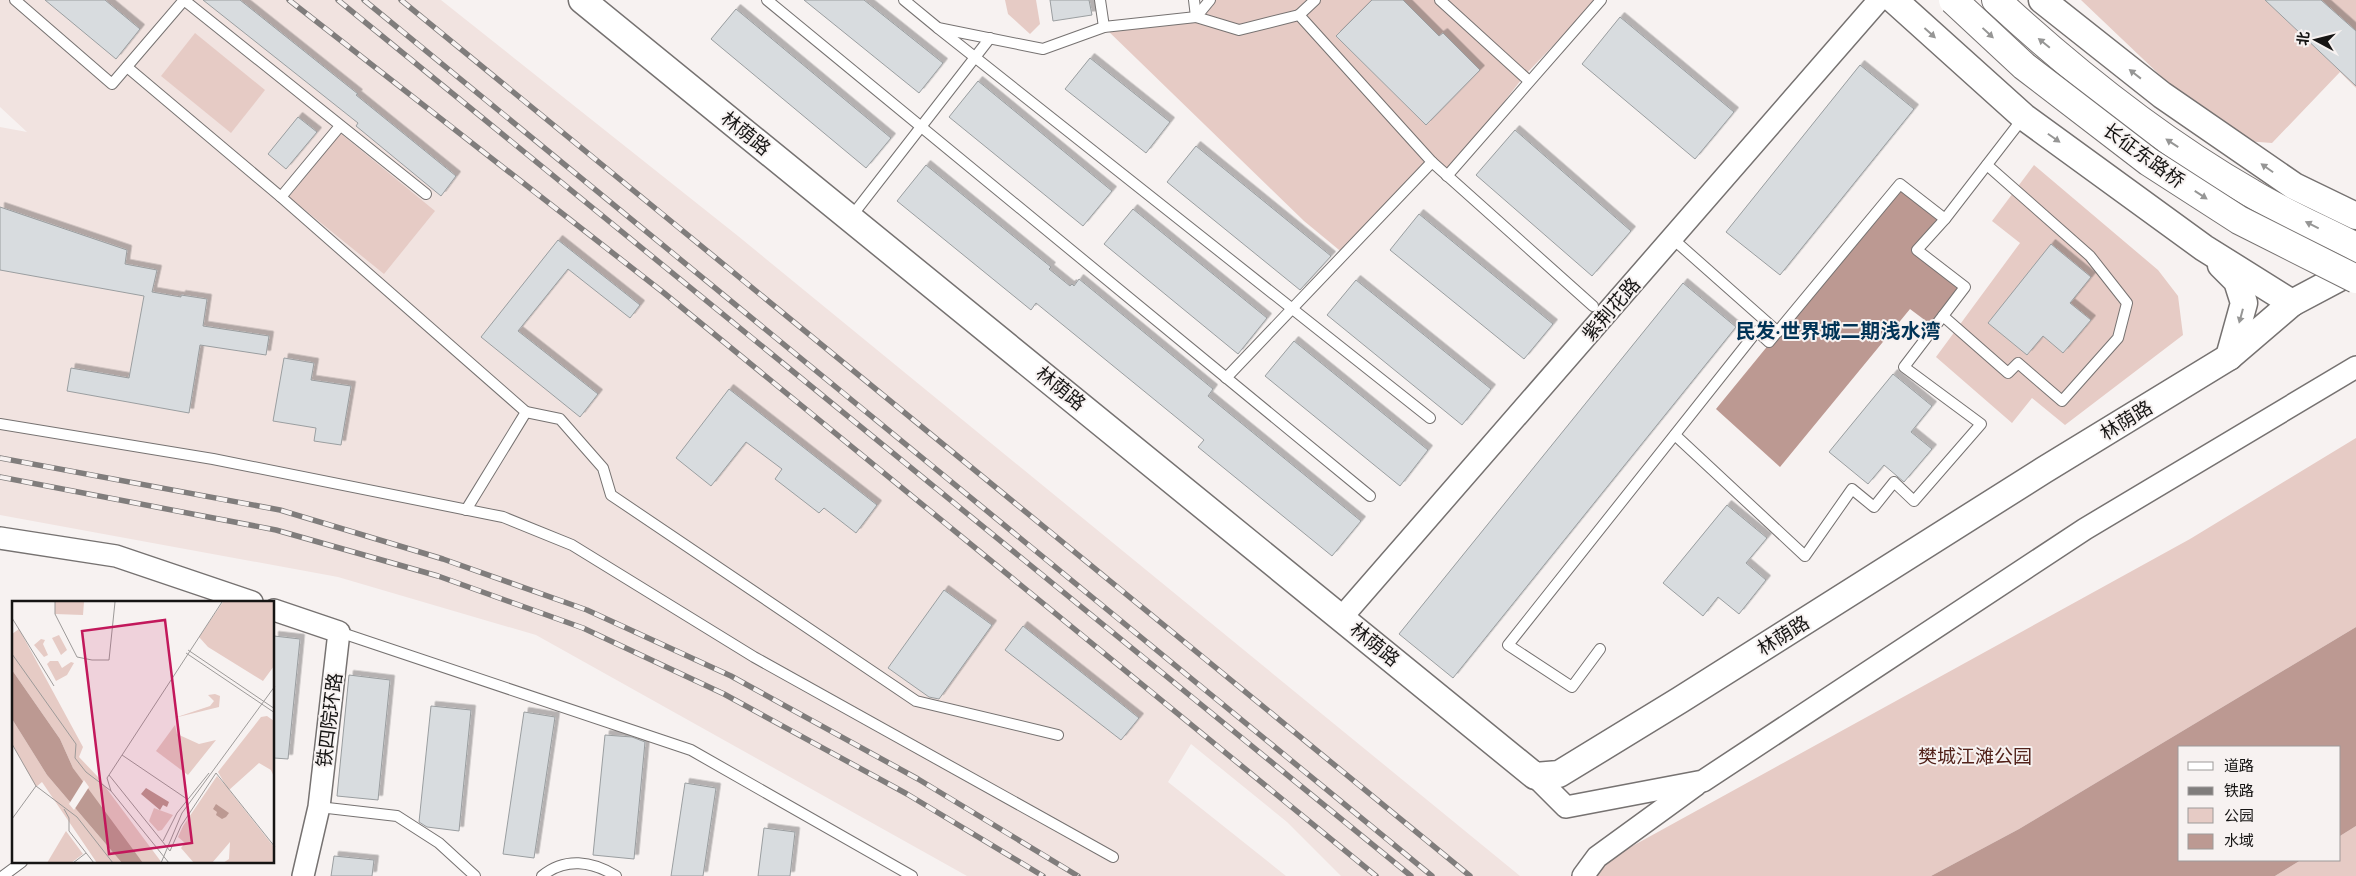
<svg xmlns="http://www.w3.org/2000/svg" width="2356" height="876" font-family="'Sofia Sans Condensed','Noto Sans SC',sans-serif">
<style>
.built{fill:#f1e3e0}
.green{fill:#e6cbc5}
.water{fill:#bc9992}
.building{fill:#d8dcdf;stroke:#9a9ea0;filter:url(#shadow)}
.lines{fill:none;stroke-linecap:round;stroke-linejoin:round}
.service-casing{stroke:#767271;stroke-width:12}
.minor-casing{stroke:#767271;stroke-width:24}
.tertiary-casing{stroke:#767271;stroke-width:29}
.primary-casing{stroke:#767271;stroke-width:30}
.service{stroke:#fff;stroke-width:10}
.minor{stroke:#fff;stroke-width:21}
.tertiary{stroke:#fff;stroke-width:26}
.primary{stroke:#fff;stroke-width:28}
.rail-casing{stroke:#807d7c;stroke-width:5.5}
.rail{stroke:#f7f2f1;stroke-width:4;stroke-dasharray:11;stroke-linecap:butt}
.primary-bridge-casing{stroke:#767271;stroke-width:30;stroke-linecap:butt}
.primary-bridge{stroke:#fff;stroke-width:28}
.oneway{fill:#969695}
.labels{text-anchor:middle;stroke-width:4;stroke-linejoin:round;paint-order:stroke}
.street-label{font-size:19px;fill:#161514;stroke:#f7f2f1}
.park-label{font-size:19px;fill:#52221a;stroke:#f7f2f1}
.neighbourhood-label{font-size:20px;font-weight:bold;fill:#003356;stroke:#f7f2f1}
.inset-road{fill:none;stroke:#9d9a99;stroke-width:1}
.view{fill:#c2185b;fill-opacity:0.15;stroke:#c2185b;stroke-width:2.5}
.inset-edge{fill:none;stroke:#161514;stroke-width:2.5}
</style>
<defs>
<filter id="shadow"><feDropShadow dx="4.5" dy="-4.5" stdDeviation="0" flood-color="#0004"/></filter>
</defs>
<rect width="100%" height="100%" fill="#f7f2f1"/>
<!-- built -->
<polygon class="built" points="0,0 441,0 738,236 1520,876 1341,876 1287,822 1191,744 1168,782 1286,876 967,876 536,635 338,577 0,515 0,127 27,132 0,107"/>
<!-- green -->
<g class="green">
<polygon points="1005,0 1036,0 1040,24 1030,34 1008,14"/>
<polygon points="1210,0 1597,0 1524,76 1447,176 1432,162 1344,254 1304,221 1104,27 1196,17"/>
<polygon points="2081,0 2356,0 2356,88 2340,72 2272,143 2245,141 2163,78"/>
<polygon points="195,33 265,90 231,133 161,76"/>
<polygon points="340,133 435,211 384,274 289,197"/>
<polygon points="2034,165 2158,270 2178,296 2183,335 2065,425 2032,398 2012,423 1936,357 2020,243 1992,221"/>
<polygon points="2356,438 2356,627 2019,829 1931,876 1578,876 2190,539"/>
<polygon points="2356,826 2356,876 2275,876 2301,860 2340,860 2340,836"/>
</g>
<!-- water -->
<g class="water">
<polygon points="1900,184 1945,219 1917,250 1965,287 1934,327 1910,309 1780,467 1716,409"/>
<polygon points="2356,627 2356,826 2340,836 2340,747 2180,747 2180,860 2301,860 2275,876 1931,876 2019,829"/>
</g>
<!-- building -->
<g class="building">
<polygon points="45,0 105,0 140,29 116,59"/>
<polygon points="203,0 240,0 358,94 356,95 456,176 441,196 356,126 358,123"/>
<polygon points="804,0 864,0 943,63 919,93"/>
<polygon points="1050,0 1089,0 1092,15 1053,21"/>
<polygon points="1372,0 1403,0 1439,36 1443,33 1480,70 1426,125 1336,36"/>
<polygon points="2265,0 2321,0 2356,31 2356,86"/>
<polygon points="736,9 891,138 866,168 711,39"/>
<polygon points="1620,17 1734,112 1695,159 1582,64"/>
<polygon points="1090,58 1170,122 1146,153 1065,89"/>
<polygon points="1860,65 1914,109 1780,275 1726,232"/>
<polygon points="978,81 1112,191 1083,226 949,117"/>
<polygon points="298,117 317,132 286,169 268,154"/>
<polygon points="1515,130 1631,231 1592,276 1476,175"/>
<polygon points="1196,146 1331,256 1300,290 1167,182"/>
<polygon points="926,165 1051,267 1049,269 1070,286 1072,284 1074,286 1079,279 1213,389 1208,396 1361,521 1332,556 1198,447 1204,440 1036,303 1031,310 897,201"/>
<polygon points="0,207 127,250 125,264 157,270 152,292 181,297 181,295 207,299 203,326 269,336 266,355 200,345 189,413 67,391 71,368 129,378 144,296 0,270"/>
<polygon points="1133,209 1267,318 1238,354 1104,244"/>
<polygon points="1419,214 1553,324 1524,359 1390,250"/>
<polygon points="558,240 640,305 630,318 568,269 518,331 598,394 580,417 481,337"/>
<polygon points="2051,244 2091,277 2070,303 2091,320 2063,353 2043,336 2027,355 1988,323"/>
<polygon points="1356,280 1491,389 1462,425 1327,315"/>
<polygon points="1683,283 1736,327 1453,678 1399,634"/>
<polygon points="1294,341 1428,450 1400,486 1265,376"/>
<polygon points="284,358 314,363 311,380 351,386 341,445 314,441 316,428 273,421"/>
<polygon points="1893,374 1932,406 1911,432 1932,449 1904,482 1884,465 1868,484 1829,452"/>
<polygon points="729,389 877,505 856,533 824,508 819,513 775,479 782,469 746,442 711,486 676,458"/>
<polygon points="1727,505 1767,538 1746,563 1766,580 1739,614 1718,597 1703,616 1663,583"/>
<polygon points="944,590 992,625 939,699 929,697 888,668"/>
<polygon points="1023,626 1139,718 1121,740 1005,650"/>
<polygon points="274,636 300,639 288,759 274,758"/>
<polygon points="349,675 390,680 378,800 337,796"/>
<polygon points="431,706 471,710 459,831 427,827 419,822"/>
<polygon points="524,712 555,717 534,858 503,854"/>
<polygon points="605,735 632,737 645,742 634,859 593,855"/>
<polygon points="685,783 716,788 703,876 671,876"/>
<polygon points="764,828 795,832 790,876 758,876"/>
<polygon points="334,856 374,860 372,876 331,876"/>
</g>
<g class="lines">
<!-- service casing -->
<g class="service-casing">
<g id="service">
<polyline points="15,0 112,84 184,0 426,194"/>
<polyline points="767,0 1370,496"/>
<polyline points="904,0 938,28 1043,49 1104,27 1196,17 1210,0"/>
<polyline points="1100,0 1104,27"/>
<polyline points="1194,0 1196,17 1239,30 1299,15 1432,162 1226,378"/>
<polyline points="1440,0 1529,81"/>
<polyline points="1299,15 1315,0"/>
<polyline points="938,28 1430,418"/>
<polyline points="127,67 281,197 526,412 466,510"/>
<polyline points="1432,162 1593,306"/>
<polyline points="1447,176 1601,0"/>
<polyline points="281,197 340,126"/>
<polyline points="851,217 990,38"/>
<polyline points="1673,239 1778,332"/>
<polyline points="1943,316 2008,373 2018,363 2062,401 2118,338 2127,303 2090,256 1987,165"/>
<polyline points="526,412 560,419 603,468 611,495 916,701 1058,735"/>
<polyline points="0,424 213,459 503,517 572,545 754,657 1113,857"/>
<polyline points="1675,435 1805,556 1852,489 1874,507 1894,482 1914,501 1981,424 1904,367 1965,287 1917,250 1945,219"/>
<polyline points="339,632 691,750 912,876"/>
<polyline points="1600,649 1572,687 1508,645 1757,331 1769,342 1900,184 1945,219 2023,118"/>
<polyline points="319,807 397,816 439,843 475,876"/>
<polyline points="3,876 22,862"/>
<path d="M 542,876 C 565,857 592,861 616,876"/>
</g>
</g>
<!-- minor casing -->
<g class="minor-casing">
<g id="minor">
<polyline points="0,538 116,556 252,602"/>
<polyline points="274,610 339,632 319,807 303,876"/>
<polyline points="1342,617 1879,0"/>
<polyline points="1535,776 1566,807 1703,781 2085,529 2356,367"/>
<polyline points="1583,876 1597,857 1696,785"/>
</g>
</g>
<!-- tertiary casing -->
<g class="tertiary-casing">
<g id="tertiary">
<polyline points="582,0 1535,776 1559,774 1680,700 2044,470 2229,357 2292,303 2356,269"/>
<polyline points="1894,0 2024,117 2204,248 2292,303"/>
<polyline points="2042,0 2162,95 2294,186 2356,216"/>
<polyline points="2221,265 2237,281 2244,303 2229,357"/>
</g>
</g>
<!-- primary casing -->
<g class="primary-casing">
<path id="primary" d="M 1996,0 C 2074,72 2159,140 2251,193 C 2284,213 2321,229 2356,247"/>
</g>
<!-- service -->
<use href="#service" class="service"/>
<!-- minor -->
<use href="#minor" class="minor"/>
<!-- tertiary -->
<use href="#tertiary" class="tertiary"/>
<!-- primary -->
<use href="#primary" class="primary"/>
<!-- rail casing -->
<g class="rail-casing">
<g id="rail">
<polyline points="289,0 664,293 1376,876"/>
<polyline points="338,0 1411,876"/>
<polyline points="364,0 1432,876"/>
<polyline points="401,0 1470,876"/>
<polyline points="0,458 280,510 443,559 587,610 731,676 918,779 1078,876"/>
<polyline points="0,477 276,530 438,576 583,628 724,694 907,794 1043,876"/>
</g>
</g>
<!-- rail -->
<use href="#rail" class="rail"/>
<!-- primary-bridge casing -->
<g class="primary-bridge-casing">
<polyline id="primary-bridge" points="1953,0 2024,66 2149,162 2239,220 2356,279"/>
</g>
<!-- primary-bridge -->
<use href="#primary-bridge" class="primary-bridge"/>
</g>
<!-- one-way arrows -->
<defs><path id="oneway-solid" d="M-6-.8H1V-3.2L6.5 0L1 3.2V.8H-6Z" transform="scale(1.25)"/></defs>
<g class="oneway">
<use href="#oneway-solid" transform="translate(1930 33) rotate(42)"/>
<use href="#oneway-solid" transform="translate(1988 33) rotate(43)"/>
<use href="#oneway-solid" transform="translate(2044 43) rotate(-141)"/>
<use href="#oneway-solid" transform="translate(2135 74) rotate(-142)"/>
<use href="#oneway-solid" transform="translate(2054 138) rotate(35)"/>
<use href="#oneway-solid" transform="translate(2172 143) rotate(-147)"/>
<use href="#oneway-solid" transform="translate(2267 168) rotate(-145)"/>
<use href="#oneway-solid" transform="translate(2201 195) rotate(33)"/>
<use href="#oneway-solid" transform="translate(2312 225) rotate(-153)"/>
<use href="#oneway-solid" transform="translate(2241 316) rotate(105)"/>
</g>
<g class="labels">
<!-- street labels -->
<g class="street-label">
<text transform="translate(746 133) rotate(39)" y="7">林荫路</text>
<text transform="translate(2144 155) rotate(36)" y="7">长征东路桥</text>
<text transform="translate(1611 309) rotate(-49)" y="7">紫荆花路</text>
<text transform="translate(1061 388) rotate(39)" y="7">林荫路</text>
<text transform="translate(2126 420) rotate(-31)" y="7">林荫路</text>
<text transform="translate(1783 635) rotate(-32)" y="7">林荫路</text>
<text transform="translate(1375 644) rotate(39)" y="7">林荫路</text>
<text transform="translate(329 720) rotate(-83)" y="7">铁四院环路</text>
</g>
<!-- park labels -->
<g class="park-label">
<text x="1975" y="763">樊城江滩公园</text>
</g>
<!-- neighbourhood labels -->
<g class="neighbourhood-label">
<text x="1838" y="338">民发·世界城二期浅水湾</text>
</g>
</g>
<!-- overview -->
<g transform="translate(12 601)">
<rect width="262" height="262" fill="#f7f2f1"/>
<path d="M 43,1 L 72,1 L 71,14 L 43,13 ZM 211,1 L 262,1 L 262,65 L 251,80 L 196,46 L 187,36 ZM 7,28 L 71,146 L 67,156 L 86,176 L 150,262 L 131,262 L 98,220 L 61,167 L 48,138 L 0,69 L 0,33 ZM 47,34 L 55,49 L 49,54 L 40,37 ZM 29,38 L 33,39 L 31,43 L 36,54 L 32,56 L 22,44 ZM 38,60 L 46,60 L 50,67 L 59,61 L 62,62 L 55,74 L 44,80 L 35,63 ZM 203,93 L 208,95 L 207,106 L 162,117 L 198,105 L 202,100 L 196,94 ZM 255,115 L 262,120 L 262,176 L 259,169 L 247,162 L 217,189 L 262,246 L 262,262 L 211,262 L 217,258 L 218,241 L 200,262 L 182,262 L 169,247 L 173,242 L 166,236 L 171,225 L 205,175 L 214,185 L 206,171 L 249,116 ZM 0,118 L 35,174 L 110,262 L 85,262 L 30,181 L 24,186 L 0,143 ZM 163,124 L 165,133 L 187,143 L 204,139 L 176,174 L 144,150 ZM 142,207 L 161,214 L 150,229 L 146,230 L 137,220 ZM 54,230 L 71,253 L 59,262 L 35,262 Z" fill="#e6cbc5"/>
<path d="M 0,69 L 48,138 L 61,167 L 131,262 L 110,262 L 35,174 L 0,118 ZM 134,187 L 157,201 L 155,206 L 151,204 L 148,209 L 129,193 ZM 204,203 L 217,212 L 214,216 L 210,218 L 204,214 L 205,211 L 201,208 Z" fill="#bc9992"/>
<path d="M 72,179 L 77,186 L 62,209 L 57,203 Z" fill="#f7f2f1"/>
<path class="inset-road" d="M 43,1 L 43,13 L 65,56 L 80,59 L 97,59 L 103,1M 210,1 L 97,174 L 158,250 L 169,225 L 204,172 L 263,246M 0,17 L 42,85M 176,49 L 263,108M 174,52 L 263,112M 0,53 L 64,143 L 63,157 L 74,171 L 99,190M 0,143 L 24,185 L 65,216 L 101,262M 110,154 L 175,198M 97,174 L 95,177 L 99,190 L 157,262M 52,208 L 57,217 L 57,230 L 82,262M 0,218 L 24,185M 151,240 L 165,212 L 197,172M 61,262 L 74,252M 149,262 L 170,212 L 263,85"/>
<path class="view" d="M 153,19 L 180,242 L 97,253 L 70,30 Z"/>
<rect width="262" height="262" class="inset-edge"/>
</g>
<!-- legend -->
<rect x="2178" y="746" width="162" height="115" fill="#f7f2f1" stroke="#9d9a99"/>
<rect x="2188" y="762" width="25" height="8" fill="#ffffff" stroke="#9d9a99"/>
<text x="2224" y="771" font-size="15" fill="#161514">道路</text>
<rect x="2188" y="787" width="25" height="8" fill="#807d7c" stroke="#9d9a99"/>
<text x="2224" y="796" font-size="15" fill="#161514">铁路</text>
<rect x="2188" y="808" width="25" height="15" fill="#e6cbc5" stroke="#9d9a99"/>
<text x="2224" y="821" font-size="15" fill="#161514">公园</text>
<rect x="2188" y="834" width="25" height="15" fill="#bc9992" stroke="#9d9a99"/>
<text x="2224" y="846" font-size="15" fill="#161514">水域</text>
<!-- north arrow -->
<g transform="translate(2316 40) rotate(277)" stroke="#f7f2f1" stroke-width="4" paint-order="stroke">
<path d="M0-4L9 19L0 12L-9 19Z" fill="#161514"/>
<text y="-8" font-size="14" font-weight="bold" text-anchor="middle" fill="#161514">北</text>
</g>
</svg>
